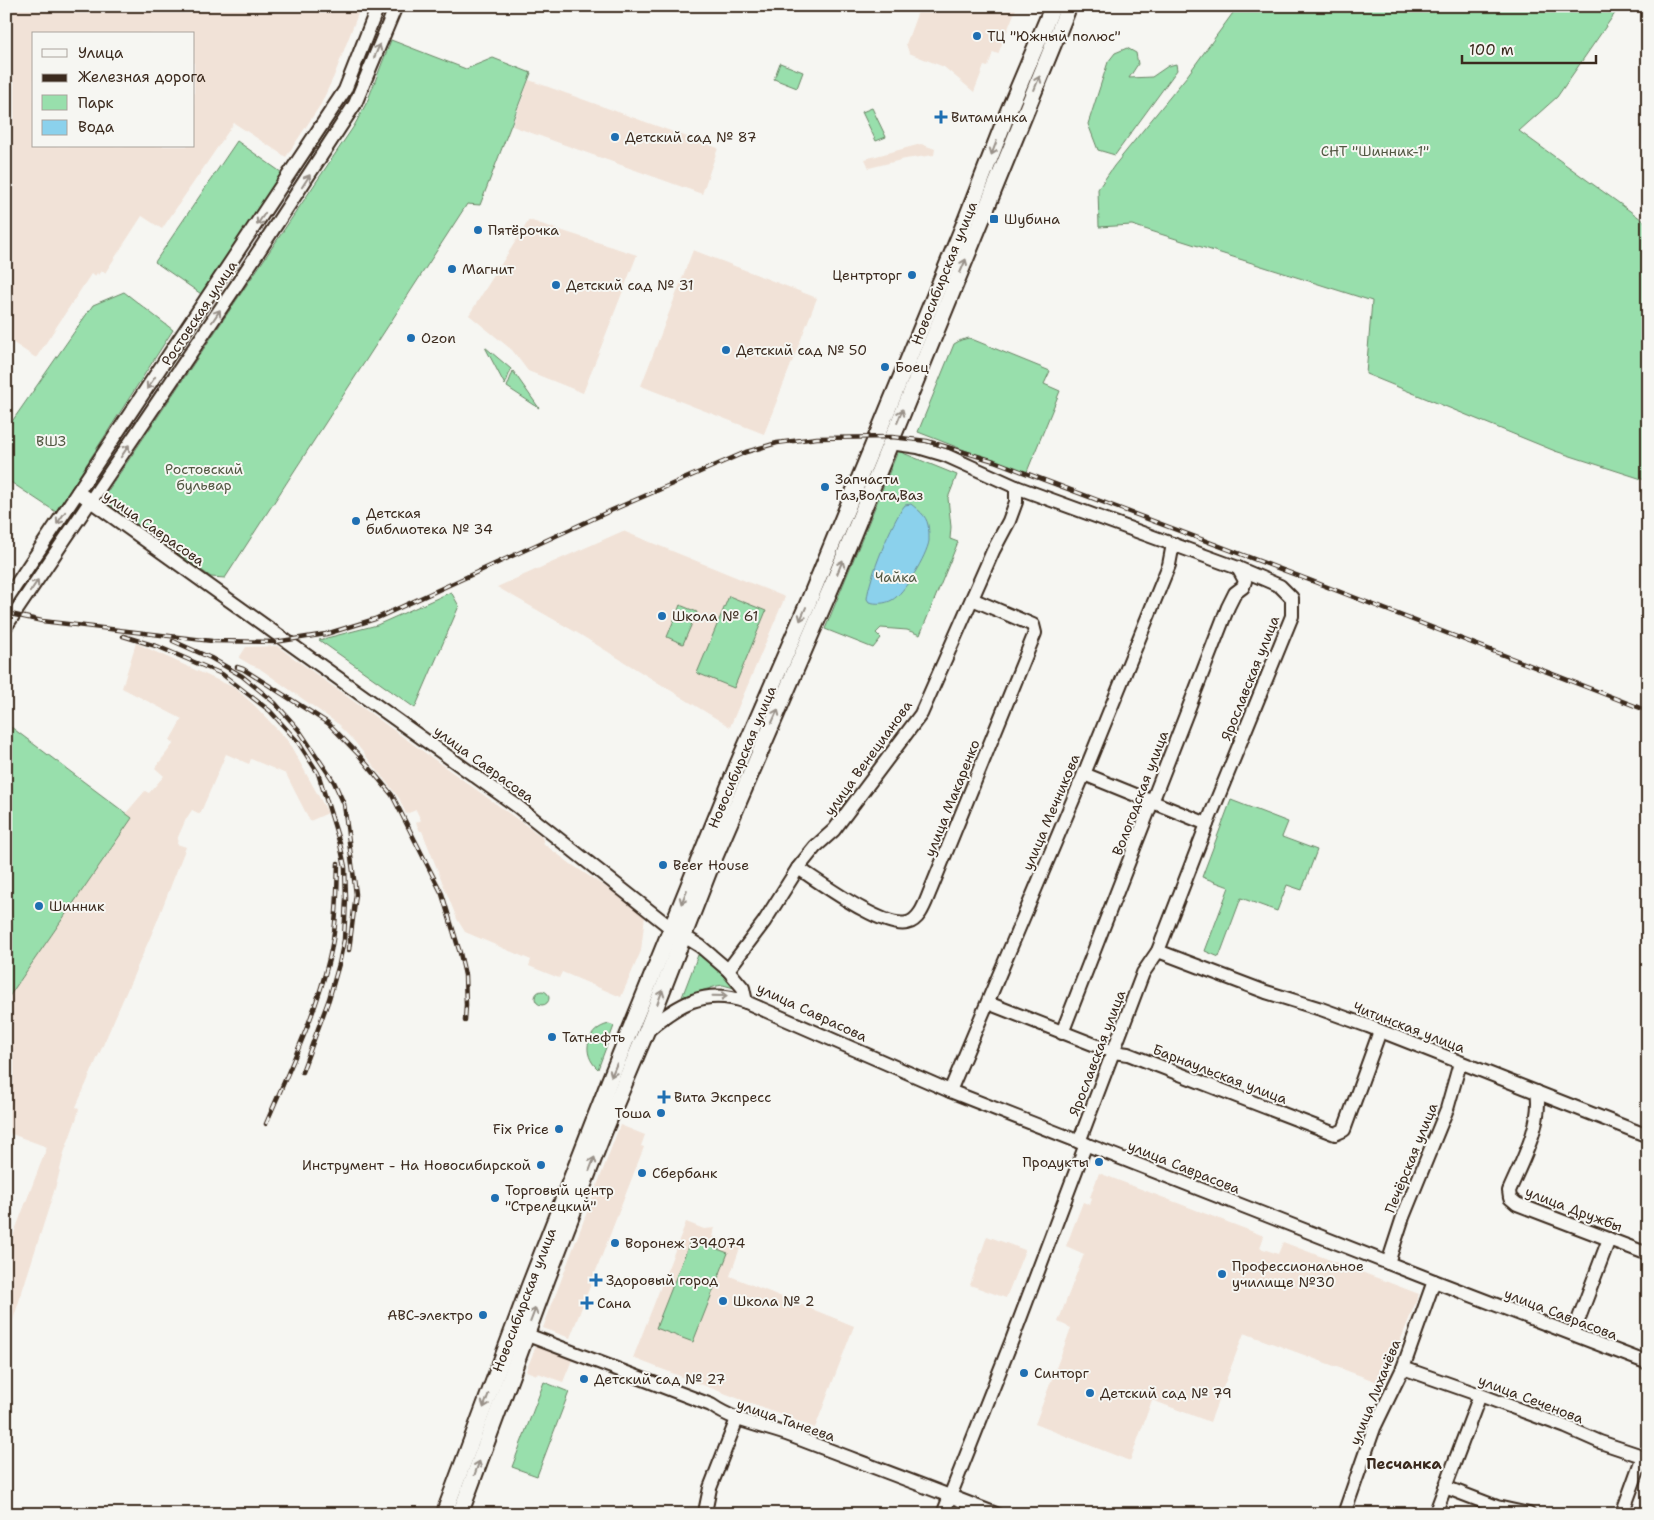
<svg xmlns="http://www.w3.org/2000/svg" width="1654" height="1520" font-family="'Shantell Sans',sans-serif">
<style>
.built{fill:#f1e2d7;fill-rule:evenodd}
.green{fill:#98dfac;stroke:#6a8465}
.water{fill:#8bd1ec;stroke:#6b8e9a}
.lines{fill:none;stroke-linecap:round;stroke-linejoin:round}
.minor-casing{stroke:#3b2a1e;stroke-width:16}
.major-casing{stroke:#3b2a1e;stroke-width:19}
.minor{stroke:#f6f6f2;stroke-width:12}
.major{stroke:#f6f6f2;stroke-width:15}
.rail-casing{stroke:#3b2a1e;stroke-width:4.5}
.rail{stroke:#f6f6f2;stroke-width:2.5;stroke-dasharray:8;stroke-linecap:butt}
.oneway{stroke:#989088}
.poi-dot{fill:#1f6fb2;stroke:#f6f6f2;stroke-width:2}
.labels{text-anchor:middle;stroke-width:4;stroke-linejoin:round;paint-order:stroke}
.poi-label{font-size:14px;fill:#3b2a1e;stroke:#f6f6f2;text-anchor:start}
.park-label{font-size:14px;fill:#525742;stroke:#f6f6f2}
.street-label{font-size:14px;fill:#3b2a1e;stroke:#f6f6f2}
.neighbourhood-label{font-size:15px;font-weight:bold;fill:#3b2a1e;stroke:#f6f6f2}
</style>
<rect width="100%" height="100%" fill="#f6f6f2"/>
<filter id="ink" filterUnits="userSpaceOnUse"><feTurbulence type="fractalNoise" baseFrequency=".02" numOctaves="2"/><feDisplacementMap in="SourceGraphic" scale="10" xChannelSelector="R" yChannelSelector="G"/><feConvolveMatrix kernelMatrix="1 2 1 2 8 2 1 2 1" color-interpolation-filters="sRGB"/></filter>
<g filter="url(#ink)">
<!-- built -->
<g class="built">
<path d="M 6,6 L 361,6 L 334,76 L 321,104 L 286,157 L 234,123 L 162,229 L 142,216 L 105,273 L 102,271 L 99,275 L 97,273 L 95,276 L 91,274 L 36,358 L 6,338 ZM 34,34 L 194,34 L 194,146 L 34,146 Z"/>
<polygon points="920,6 1017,6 998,54 993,52 988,67 984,66 974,92 944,67 909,53 906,44"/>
<polygon points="529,80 718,148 702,194 512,126"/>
<polygon points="921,144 935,149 934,155 905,159 869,168 865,159"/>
<polygon points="529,220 637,255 583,393 528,371 512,350 469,315"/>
<polygon points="693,250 817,298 764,434 641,386"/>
<polygon points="623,531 785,597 730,727 579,634 497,587"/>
<polygon points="136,643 235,688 255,706 288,741 328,813 310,821 286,774 251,759 249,764 226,754 200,814 192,810 186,819 178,837 177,844 186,847 156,924 76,1107 79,1108 77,1117 64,1153 57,1182 6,1342 6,1254 47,1147 6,1132 6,1001 132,818 126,813 145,791 149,793 164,776 155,768 174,743 170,740 182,719 122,688"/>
<polygon points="277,646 542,837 544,844 571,864 640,910 645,915 641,951 621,997 562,972 559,978 529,966 531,960 465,932 457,919 422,831 420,831 416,823 421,820 416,810 406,814 399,798 354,741 340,727 341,726 259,668 251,665 239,658 246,647"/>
<polygon points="620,1125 645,1135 641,1146 644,1147 570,1338 543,1328"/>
<polygon points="1099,1173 1264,1236 1260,1248 1278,1254 1283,1242 1419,1294 1383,1384 1244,1333 1210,1422 1152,1400 1130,1461 1035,1424 1071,1328 1058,1322 1084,1254 1066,1246 1083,1202 1090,1205 1092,1198 1090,1197"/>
<polygon points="686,1222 704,1229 715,1228 712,1236 740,1248 730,1276 854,1326 815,1428 633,1358"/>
<polygon points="987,1236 1025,1250 1006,1298 970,1285"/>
<polygon points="538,1341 574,1355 563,1382 538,1373 537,1375 526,1371"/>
</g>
<!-- green -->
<g class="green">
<polygon points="1238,6 1620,6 1557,97 1519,131 1648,224 1648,481 1555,451 1366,374 1372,301 1132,225 1099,227 1098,189 1114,166 1187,76"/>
<polygon points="391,40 466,69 493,58 531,73 480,205 467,204 225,578 211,577 106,502 105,495 354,126 367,102"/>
<polygon points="1127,48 1136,53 1138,64 1129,78 1152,77 1168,66 1176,64 1177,70 1115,155 1098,150 1088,124 1108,62 1115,53"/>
<polygon points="780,63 803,72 797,88 774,79"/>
<polygon points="872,108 886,137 876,141 862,112"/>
<polygon points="237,141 285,175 204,296 155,262"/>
<polygon points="124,292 173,330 56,512 6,479 6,430 93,305"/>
<polygon points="969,338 1050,371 1044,384 1060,391 1026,474 918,432 954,344 961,340"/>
<polygon points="485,347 511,369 505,385"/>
<polygon points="513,371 539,408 507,387"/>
<polygon points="898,451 957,475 948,498 951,527 950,539 958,542 920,635 907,630 881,628 876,633 881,638 873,648 825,629"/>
<polygon points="451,592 459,606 415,708 319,640 377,625"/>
<polygon points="729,596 766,611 734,688 697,673"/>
<polygon points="680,605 697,612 683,644 667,637"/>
<polygon points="11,727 132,818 6,1001 6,734"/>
<polygon points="1231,800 1288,822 1282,837 1317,850 1302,890 1287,885 1277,911 1241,898 1219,957 1205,951 1229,887 1202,877"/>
<polygon points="698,955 705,956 734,988 723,985 717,986 682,997"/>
<circle cx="542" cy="998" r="7"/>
<path d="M 609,1024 L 614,1026 L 598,1069 C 581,1054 586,1029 609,1024 Z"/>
<polygon points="691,1239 728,1253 693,1342 656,1328"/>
<polygon points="544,1382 569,1392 537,1476 512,1467"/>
</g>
<!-- water -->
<path class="water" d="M 911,504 C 918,510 926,515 928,525 C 929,529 929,536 929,541 C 927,555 904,594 892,600 C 885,604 876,604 869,602 L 867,599 C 869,578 892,521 905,505 Z"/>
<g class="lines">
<!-- minor casing -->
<g class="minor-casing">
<g id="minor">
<polyline points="890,443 918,447 945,455 1016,487 1238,568 1280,586 1292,598 1292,616 1207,824 1158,951 1143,973 1079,1142"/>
<polyline points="78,492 517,806 671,928 700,946 728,970 743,988 746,1002 950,1091 1434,1281 1648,1363"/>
<polyline points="6,600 345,90 378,6"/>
<polyline points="6,626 236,286 355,104 396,6"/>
<polyline points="1084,774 1207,824"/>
<path d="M 798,868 C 820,882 883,929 907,923 C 921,920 926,900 931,889 L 1035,633 L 1033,625 L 972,599"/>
<polyline points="1158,951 1266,992 1321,1009 1368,1026 1648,1136"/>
<polyline points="728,970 764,922 798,868 815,847 834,830 921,714 993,551 1009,521 1016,502 1016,487"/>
<polyline points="988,1003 1113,1052 1128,1054 1335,1134 1344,1130 1380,1031"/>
<path d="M 646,1032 C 676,1005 705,987 746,1002"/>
<polyline points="1062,1033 1228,607 1235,593 1243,587 1245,581 1238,568"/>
<polyline points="950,1091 1084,774 1169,565 1173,544"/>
<path d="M 1537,1092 C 1543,1123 1521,1163 1509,1191 L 1510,1198 L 1517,1204 L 1648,1254"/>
<polyline points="1388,1263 1403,1217 1447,1109 1460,1063"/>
<path d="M 517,1331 L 711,1405 C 735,1422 765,1426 792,1436 C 860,1462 928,1487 996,1514"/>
<polyline points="1573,1334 1609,1239"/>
<polyline points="1403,1368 1480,1395 1566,1427 1600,1442 1648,1458"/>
<polyline points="1445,1487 1497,1507 1529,1514"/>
<polyline points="707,1514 705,1512 710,1488 737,1419"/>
<polyline points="943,1514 1012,1340 1086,1144"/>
<polyline points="1344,1514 1374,1428 1403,1368 1434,1281"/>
<polyline points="1435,1514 1480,1395"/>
<polyline points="1622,1514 1643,1456"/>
</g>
</g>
<!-- major casing -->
<g class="major-casing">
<g id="major">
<polyline points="444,1514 529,1287 609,1082 738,764 808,603 963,227 1008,112 1053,6"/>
<polyline points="460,1514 547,1279 603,1134 646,1032 710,868 836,576 1069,6"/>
</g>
</g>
<!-- minor -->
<use href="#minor" class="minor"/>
<!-- major -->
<use href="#major" class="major"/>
<!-- rail casing -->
<g class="rail-casing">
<g id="rail">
<polyline points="6,613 42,621 212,641 275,642 326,634 375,619 610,511 746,452 777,443 817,438 892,437 927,441 994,461 1312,581 1648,711"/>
<polyline points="123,636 159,647 222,674 270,711 298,742 318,773 340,844 345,867 346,898 344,940 339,964 329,999 302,1072"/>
<polyline points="173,641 211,658 242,676 275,703 299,730 334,782 344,804 356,894 349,950"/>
<polyline points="237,667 243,669 328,723 359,755 392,795 442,894 460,953 465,975 466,1005 465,1021"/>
<path d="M 266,1124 C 288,1072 316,1014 329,959 C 337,928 337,894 338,863"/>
</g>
</g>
<!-- rail -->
<use href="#rail" class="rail"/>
</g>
<!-- one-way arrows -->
<defs><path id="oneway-shaft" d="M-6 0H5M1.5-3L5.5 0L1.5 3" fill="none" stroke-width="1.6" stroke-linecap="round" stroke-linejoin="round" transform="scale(1.25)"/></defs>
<g class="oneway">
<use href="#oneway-shaft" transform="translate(377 51) rotate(-67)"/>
<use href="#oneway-shaft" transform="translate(1037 83) rotate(-68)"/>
<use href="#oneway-shaft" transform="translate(994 148) rotate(111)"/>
<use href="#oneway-shaft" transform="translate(306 181) rotate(-57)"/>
<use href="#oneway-shaft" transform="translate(261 219) rotate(124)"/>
<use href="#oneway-shaft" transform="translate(963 266) rotate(-67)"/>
<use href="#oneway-shaft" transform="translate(216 316) rotate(-56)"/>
<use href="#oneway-shaft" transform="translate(151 383) rotate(124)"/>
<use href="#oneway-shaft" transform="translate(900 416) rotate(-68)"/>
<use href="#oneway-shaft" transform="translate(125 451) rotate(-56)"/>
<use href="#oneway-shaft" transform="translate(61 518) rotate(124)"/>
<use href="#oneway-shaft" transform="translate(840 567) rotate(-68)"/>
<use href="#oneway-shaft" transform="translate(34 586) rotate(-56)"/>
<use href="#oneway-shaft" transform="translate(803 614) rotate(114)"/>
<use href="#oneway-shaft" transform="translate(775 716) rotate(-66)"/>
<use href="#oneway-shaft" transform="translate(684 897) rotate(112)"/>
<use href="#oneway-shaft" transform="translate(720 996) rotate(1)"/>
<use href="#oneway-shaft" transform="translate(660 997) rotate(-69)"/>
<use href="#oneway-shaft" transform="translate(614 1070) rotate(113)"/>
<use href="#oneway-shaft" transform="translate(592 1164) rotate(-69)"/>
<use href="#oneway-shaft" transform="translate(533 1315) rotate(-69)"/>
<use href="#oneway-shaft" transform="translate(486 1401) rotate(110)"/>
<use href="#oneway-shaft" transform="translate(477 1468) rotate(-70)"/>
</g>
</g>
<!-- markers -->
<g class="poi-dot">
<circle cx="977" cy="36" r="5"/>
<path d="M938.5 109.5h5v5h5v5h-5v5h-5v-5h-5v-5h5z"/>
<circle cx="615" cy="137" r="5"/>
<rect x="989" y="214" width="10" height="10" rx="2.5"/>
<circle cx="478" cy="230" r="5"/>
<circle cx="452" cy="269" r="5"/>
<circle cx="912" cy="275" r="5"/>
<circle cx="556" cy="285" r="5"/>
<circle cx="411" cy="338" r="5"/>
<circle cx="726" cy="350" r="5"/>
<circle cx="885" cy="367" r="5"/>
<circle cx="825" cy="487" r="5"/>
<circle cx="356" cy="521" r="5"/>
<circle cx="662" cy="616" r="5"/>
<circle cx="663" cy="865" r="5"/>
<circle cx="39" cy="906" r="5"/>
<circle cx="552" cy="1037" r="5"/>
<path d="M661.5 1089.5h5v5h5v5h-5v5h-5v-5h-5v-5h5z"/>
<circle cx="661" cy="1113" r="5"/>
<circle cx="559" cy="1129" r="5"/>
<circle cx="1099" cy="1162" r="5"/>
<circle cx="541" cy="1165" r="5"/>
<circle cx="642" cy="1173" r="5"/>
<circle cx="495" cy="1198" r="5"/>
<circle cx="615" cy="1243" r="5"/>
<circle cx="1222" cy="1274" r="5"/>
<path d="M593.5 1272.5h5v5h5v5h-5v5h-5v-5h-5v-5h5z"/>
<circle cx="723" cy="1301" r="5"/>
<path d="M584.5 1295.5h5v5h5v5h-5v5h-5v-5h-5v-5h5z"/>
<circle cx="483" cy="1315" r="5"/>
<circle cx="1024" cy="1373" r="5"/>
<circle cx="584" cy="1379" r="5"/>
<circle cx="1090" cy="1393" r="5"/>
</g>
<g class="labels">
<!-- poi labels -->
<g class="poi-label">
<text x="987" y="41">ТЦ "Южный полюс"</text>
<text x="951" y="122">Витаминка</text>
<text x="625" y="142">Детский сад № 87</text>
<text x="1004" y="224">Шубина</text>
<text x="488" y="235">Пятёрочка</text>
<text x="462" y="274">Магнит</text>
<text x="902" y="280" text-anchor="end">Центрторг</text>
<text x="566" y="290">Детский сад № 31</text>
<text x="421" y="343">Ozon</text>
<text x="736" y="355">Детский сад № 50</text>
<text x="895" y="372">Боец</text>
<text x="835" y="484">Запчасти<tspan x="835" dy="16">Газ,Волга,Ваз</tspan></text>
<text x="366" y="518">Детская<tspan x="366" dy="16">библиотека № 34</tspan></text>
<text x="672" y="621">Школа № 61</text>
<text x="673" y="870">Beer House</text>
<text x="49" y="911">Шинник</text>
<text x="562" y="1042">Татнефть</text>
<text x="674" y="1102">Вита Экспресс</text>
<text x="651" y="1118" text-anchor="end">Тоша</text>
<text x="549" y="1134" text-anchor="end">Fix Price</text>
<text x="1089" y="1167" text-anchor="end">Продукты</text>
<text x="531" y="1170" text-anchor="end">Инструмент - На Новосибирской</text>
<text x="652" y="1178">Сбербанк</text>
<text x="505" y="1195">Торговый центр<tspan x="505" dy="16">"Стрелецкий"</tspan></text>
<text x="625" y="1248">Воронеж 394074</text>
<text x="1232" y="1271">Профессиональное<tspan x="1232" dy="16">училище №30</tspan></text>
<text x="606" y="1285">Здоровый город</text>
<text x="733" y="1306">Школа № 2</text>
<text x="597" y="1308">Сана</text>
<text x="473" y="1320" text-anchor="end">АВС-электро</text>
<text x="1034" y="1378">Синторг</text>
<text x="594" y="1384">Детский сад № 27</text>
<text x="1100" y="1398">Детский сад № 79</text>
</g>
<!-- park labels -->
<g class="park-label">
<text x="1375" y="156">СНТ "Шинник-1"</text>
<text x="51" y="446">ВШЗ</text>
<text x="204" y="474">Ростовский<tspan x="204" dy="16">бульвар</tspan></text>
<text x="896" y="582">Чайка</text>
</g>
<!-- street labels -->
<g class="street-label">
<text transform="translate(944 273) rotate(-68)" y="5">Новосибирская улица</text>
<text transform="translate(199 313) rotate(-56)" y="5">Ростовская улица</text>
<text transform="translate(154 528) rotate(35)" y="5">улица Саврасова</text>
<text transform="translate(1250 678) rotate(-68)" y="5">Ярославская улица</text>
<text transform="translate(742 757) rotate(-67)" y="5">Новосибирская улица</text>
<text transform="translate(868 758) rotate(-54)" y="5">улица Венецианова</text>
<text transform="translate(484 764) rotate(36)" y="5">улица Саврасова</text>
<text transform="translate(1140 793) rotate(-69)" y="5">Вологодская улица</text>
<text transform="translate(952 798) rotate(-68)" y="5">улица Макаренко</text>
<text transform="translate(1051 812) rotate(-67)" y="5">улица Мечникова</text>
<text transform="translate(812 1012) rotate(25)" y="5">улица Саврасова</text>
<text transform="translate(1409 1027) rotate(21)" y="5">Читинская улица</text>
<text transform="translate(1097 1053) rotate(-69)" y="5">Ярославская улица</text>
<text transform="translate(1220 1074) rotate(21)" y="5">Барнаульская улица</text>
<text transform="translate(1411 1158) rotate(-68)" y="5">Печёрская улица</text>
<text transform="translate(1184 1167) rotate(22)" y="5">улица Саврасова</text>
<text transform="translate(1574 1209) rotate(21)" y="5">улица Дружбы</text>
<text transform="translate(524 1300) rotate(-69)" y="5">Новосибирская улица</text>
<text transform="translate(1561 1314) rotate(21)" y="5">улица Саврасова</text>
<text transform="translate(1375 1392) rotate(-68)" y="5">улица Лихачёва</text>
<text transform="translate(1531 1399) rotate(21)" y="5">улица Сеченова</text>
<text transform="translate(786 1420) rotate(19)" y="5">улица Танеева</text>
</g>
<!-- neighbourhood labels -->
<g class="neighbourhood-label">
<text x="1404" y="1469">Песчанка</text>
</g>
</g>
<!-- margin -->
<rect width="1654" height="1520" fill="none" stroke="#f6f6f2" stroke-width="25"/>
<rect x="12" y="12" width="1629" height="1495" fill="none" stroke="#3b2a1e" stroke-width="2" filter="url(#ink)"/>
<!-- legend -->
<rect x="32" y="32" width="162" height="115" fill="#f6f6f2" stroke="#aba49d"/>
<rect x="42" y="49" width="25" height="8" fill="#f6f6f2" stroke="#aba49d"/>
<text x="78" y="58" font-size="15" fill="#3b2a1e">Улица</text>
<rect x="42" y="74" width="25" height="8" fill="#3b2a1e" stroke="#aba49d"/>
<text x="78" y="82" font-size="15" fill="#3b2a1e">Железная дорога</text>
<rect x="42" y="95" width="25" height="15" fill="#98dfac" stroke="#aba49d"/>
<text x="78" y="108" font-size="15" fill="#3b2a1e">Парк</text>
<rect x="42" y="120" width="25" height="15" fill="#8bd1ec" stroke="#aba49d"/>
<text x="78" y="132" font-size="15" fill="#3b2a1e">Вода</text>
<!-- scale -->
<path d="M1462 55v8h134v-8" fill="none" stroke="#3b2a1e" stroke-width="2.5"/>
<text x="1469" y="55" font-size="15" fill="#3b2a1e" stroke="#f6f6f2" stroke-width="4" paint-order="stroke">100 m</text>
</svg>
